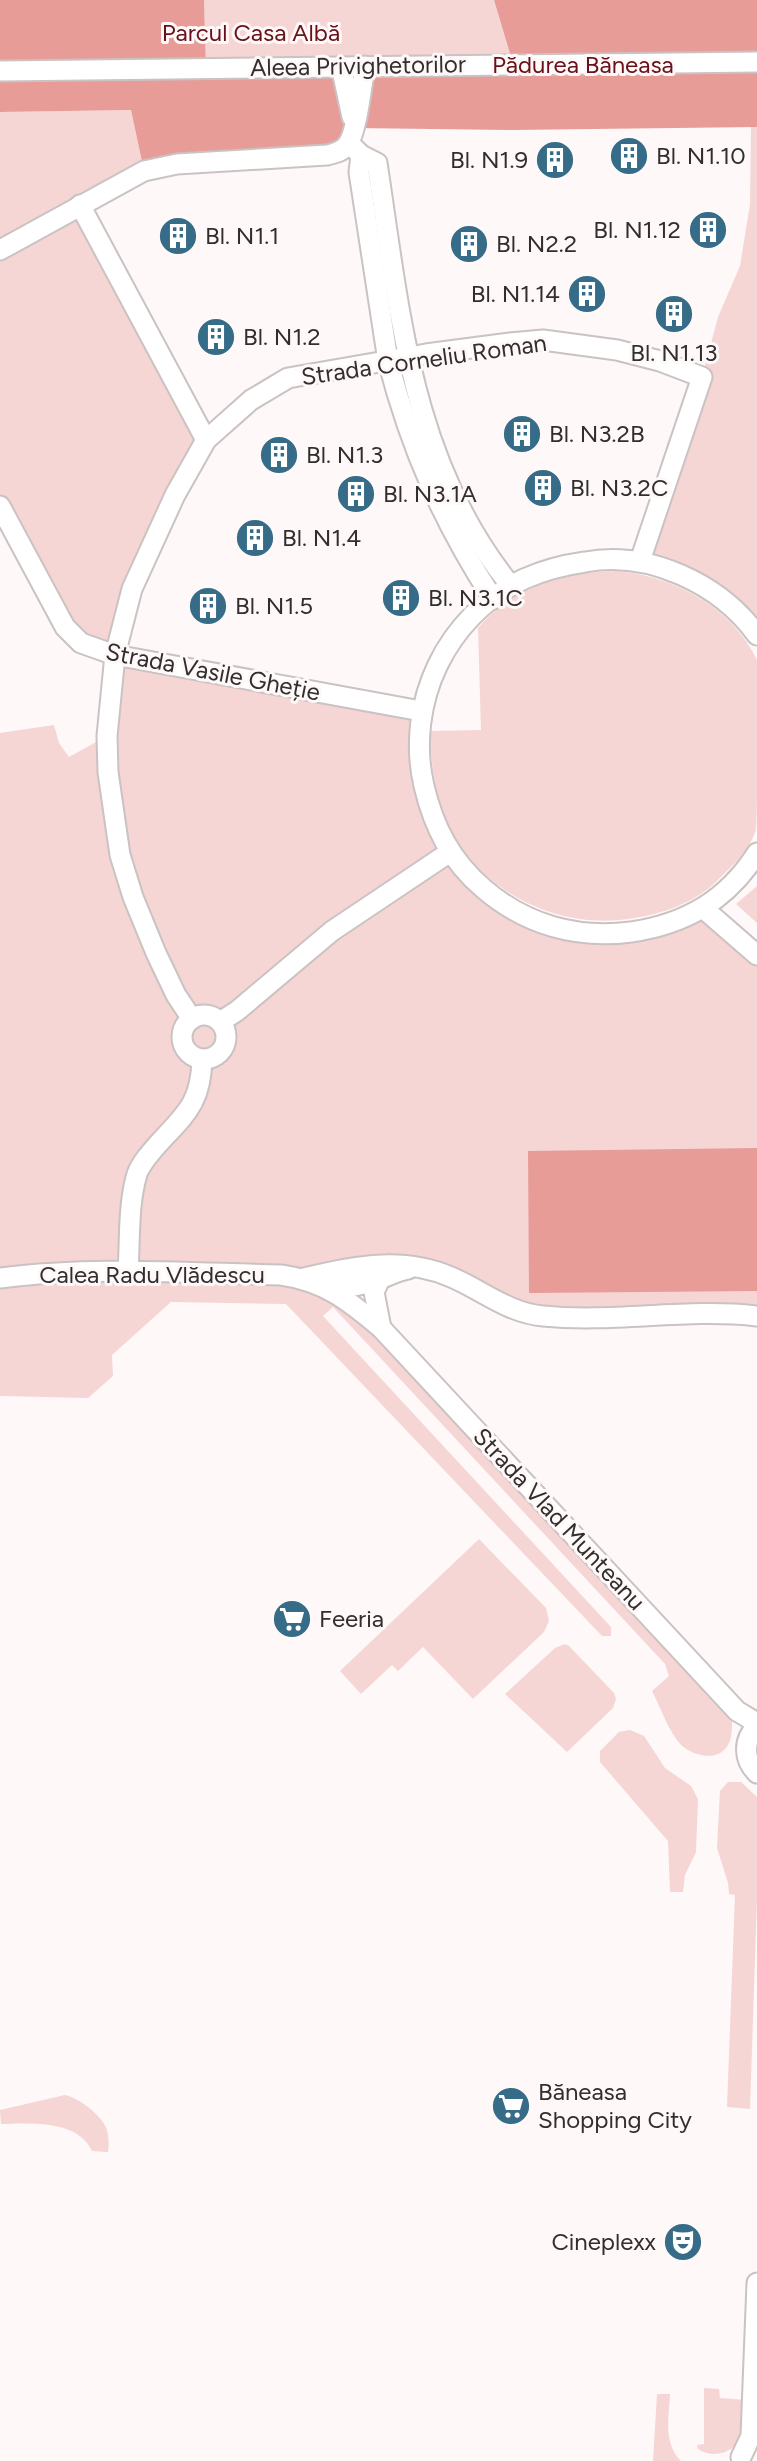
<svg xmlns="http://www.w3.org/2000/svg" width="757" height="2461" font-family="Figtree,sans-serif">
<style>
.green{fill:#f5d6d4}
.forest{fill:#e79c98}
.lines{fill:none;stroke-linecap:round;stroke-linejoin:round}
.minor-casing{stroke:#cbc2c2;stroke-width:23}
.minor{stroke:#fff;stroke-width:19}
.labels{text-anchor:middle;stroke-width:6;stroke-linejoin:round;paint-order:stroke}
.park-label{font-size:24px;fill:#681118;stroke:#fef8f8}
.street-label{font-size:24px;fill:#322e2e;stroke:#fef8f8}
.poi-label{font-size:24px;fill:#322e2e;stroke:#fef8f8;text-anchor:start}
</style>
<rect width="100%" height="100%" fill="#fef8f8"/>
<!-- green -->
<g class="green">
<polygon points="204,0 494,0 513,65 206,68"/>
<polygon points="131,110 144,171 80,205 206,440 175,495 116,655 421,711 430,813 499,902 606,935 704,909 757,955 757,1316 540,1316 450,1277 343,1268 0,1278 0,733 54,725 59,743 69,757 107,736 115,655 81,643 0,506 0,112"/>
<polygon points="751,127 757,127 757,635 740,615 640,561 702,377 718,317 740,266 750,204"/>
<path d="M 616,571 C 672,575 732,607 757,660 C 757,700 757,741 757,782 C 757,796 757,816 756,829 C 751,849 732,866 718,880 C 695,903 660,915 628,919 C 550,930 469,885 442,810 C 433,784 431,758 430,731 L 481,730 L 478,628 C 512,587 565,572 616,571 Z"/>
<polygon points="757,886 757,923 736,904"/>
<path d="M 63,1278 L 299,1282 L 359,1319 L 732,1716 C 732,1726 733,1740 726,1748 C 715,1762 692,1755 681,1745 C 668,1731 661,1708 652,1691 L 669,1676 L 665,1664 L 333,1307 L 323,1316 L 611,1627 L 611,1636 L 602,1636 L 286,1304 L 171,1302 L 112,1355 L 113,1376 L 88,1398 L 0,1396 L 0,1287 Z"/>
<polygon points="479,1539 546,1608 549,1621 544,1632 473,1699 423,1647 398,1671 392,1665 361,1694 340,1671"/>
<polygon points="565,1644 569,1646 614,1693 616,1699 613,1708 567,1752 505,1694 555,1648"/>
<polygon points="630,1730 644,1736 665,1768 691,1786 698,1799 696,1852 685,1875 683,1892 670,1892 668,1841 600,1762 600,1751 619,1732"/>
<polygon points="728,1782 741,1782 757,1797 757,1899 750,2109 727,2107 735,1895 729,1894 728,1883 717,1848 720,1791"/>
<path d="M 65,2095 C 79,2098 102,2115 107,2130 C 109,2137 109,2145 108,2152 L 92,2151 C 78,2120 32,2123 1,2124 L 0,2110 Z"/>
<path d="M 704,2388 L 719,2389 L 720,2398 L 747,2400 C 746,2409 747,2420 745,2429 C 740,2450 716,2461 698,2449 L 697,2445 L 704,2444 Z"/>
<path d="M 657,2394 L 670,2394 C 669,2419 663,2442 681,2461 L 653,2461 Z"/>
</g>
<!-- forest -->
<g class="forest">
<polygon points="0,0 204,0 206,68 513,64 494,0 757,0 757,127 511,130 354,128 349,143 144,171 131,110 0,112"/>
<polygon points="757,1148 757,1291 529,1293 528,1151"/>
</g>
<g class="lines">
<!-- minor casing -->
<g class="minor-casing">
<g id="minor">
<polyline points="341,66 352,117"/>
<polyline points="0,71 757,62"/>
<path d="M 349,143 L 361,155 L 377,163 C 400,313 411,463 511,586"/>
<path d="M 361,155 L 359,172 L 388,361 C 411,449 443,522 493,599"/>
<polyline points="80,205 206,440"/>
<path d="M 0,250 L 144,171 L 177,164 L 327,155 C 335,153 342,152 347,145 C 357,133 362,84 365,66"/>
<polyline points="0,506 65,627 81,643 115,655 421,711"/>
<path d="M 757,635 C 720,584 649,550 585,562 C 564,565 544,570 524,579 C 446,616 405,703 424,786 C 434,828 451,861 484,889 C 526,925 577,939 631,932 C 686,924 727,900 757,853"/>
<polyline points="704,909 757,955"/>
<circle cx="204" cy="1037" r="22"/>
<polyline points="192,1019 176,995 156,953 133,897 120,855 108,772 107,736 115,655 132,589 175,495 206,440 251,400 288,378 426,354 510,343 543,340 617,350 660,361 702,377 640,561"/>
<polyline points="220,1022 237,1011 332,931 450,852"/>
<path d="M 128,1272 C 130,1241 128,1204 137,1174 C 141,1163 151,1152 159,1143 C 187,1113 201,1102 202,1059"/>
<path d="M 0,1278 C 92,1266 188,1273 281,1275 C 324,1281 348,1300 381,1328 L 737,1711 L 757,1723"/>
<path d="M 304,1278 C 353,1266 402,1256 451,1277 C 482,1290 508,1313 543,1316 C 614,1323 686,1308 757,1316"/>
<polyline points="380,1279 374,1292 381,1328"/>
<path d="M 328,1288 C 344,1288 365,1285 380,1279 C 390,1275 398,1271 408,1269"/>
<path d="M 757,1726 C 743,1740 743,1759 757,1773"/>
<polyline points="741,2457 751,2436 757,2283"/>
</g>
</g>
<!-- minor -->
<use href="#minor" class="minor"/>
</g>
<!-- icons -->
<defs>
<g id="building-disc" transform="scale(2.0125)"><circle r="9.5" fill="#366c87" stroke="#fef8f8"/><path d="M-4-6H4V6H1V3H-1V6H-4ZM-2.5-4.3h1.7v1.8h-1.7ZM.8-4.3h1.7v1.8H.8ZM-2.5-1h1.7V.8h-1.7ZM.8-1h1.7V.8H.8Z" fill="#fff"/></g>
<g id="supermarket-disc" transform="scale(2.0125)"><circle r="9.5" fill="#366c87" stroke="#fef8f8"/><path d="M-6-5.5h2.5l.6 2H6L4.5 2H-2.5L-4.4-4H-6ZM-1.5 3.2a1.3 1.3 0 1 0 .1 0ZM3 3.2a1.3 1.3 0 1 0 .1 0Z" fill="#fff"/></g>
<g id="theatre-disc" transform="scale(2.0125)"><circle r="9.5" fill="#366c87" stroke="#fef8f8"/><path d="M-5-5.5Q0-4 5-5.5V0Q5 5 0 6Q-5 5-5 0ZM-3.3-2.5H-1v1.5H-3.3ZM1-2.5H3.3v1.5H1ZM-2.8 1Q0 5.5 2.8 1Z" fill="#fff"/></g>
</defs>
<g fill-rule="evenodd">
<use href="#building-disc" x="629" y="156"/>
<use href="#building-disc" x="555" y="160"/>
<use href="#building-disc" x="708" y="230"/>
<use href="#building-disc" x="178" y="236"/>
<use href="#building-disc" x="469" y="244"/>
<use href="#building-disc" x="587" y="294"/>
<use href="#building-disc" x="674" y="314"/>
<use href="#building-disc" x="216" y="337"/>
<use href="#building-disc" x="522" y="434"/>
<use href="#building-disc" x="279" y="455"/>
<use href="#building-disc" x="543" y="488"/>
<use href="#building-disc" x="356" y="494"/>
<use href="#building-disc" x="255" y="538"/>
<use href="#building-disc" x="401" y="598"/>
<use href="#building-disc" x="208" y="606"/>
<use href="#supermarket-disc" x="292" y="1619"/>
<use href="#supermarket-disc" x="511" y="2106"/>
<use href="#theatre-disc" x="683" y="2242"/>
</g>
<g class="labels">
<!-- park labels -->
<g class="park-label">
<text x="251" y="41">Parcul Casa Albă</text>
<text x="583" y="73">Pădurea Băneasa</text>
</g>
<!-- street labels -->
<g class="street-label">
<text transform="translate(358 66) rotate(-1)" y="8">Aleea Privighetorilor</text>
<text transform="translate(424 360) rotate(-8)" y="8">Strada Corneliu Roman</text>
<text transform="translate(213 672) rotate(11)" y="8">Strada Vasile Gheție</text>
<text x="152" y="1283">Calea Radu Vlădescu</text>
<text transform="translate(559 1519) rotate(47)" y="8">Strada Vlad Munteanu</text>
</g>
<!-- poi labels -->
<g class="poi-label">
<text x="656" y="164">Bl. N1.10</text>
<text x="528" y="168" text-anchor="end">Bl. N1.9</text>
<text x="681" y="238" text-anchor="end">Bl. N1.12</text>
<text x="205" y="244">Bl. N1.1</text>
<text x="496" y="252">Bl. N2.2</text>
<text x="560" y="302" text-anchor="end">Bl. N1.14</text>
<text x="243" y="345">Bl. N1.2</text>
<text x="674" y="361" text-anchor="middle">Bl. N1.13</text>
<text x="549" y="442">Bl. N3.2B</text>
<text x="306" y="463">Bl. N1.3</text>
<text x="570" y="496">Bl. N3.2C</text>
<text x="383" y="502">Bl. N3.1A</text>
<text x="282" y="546">Bl. N1.4</text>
<text x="428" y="606">Bl. N3.1C</text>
<text x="235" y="614">Bl. N1.5</text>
<text x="319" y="1627">Feeria</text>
<text x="538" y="2100">Băneasa<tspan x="538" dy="28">Shopping City</tspan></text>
<text x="656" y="2250" text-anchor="end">Cineplexx</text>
</g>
</g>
</svg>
